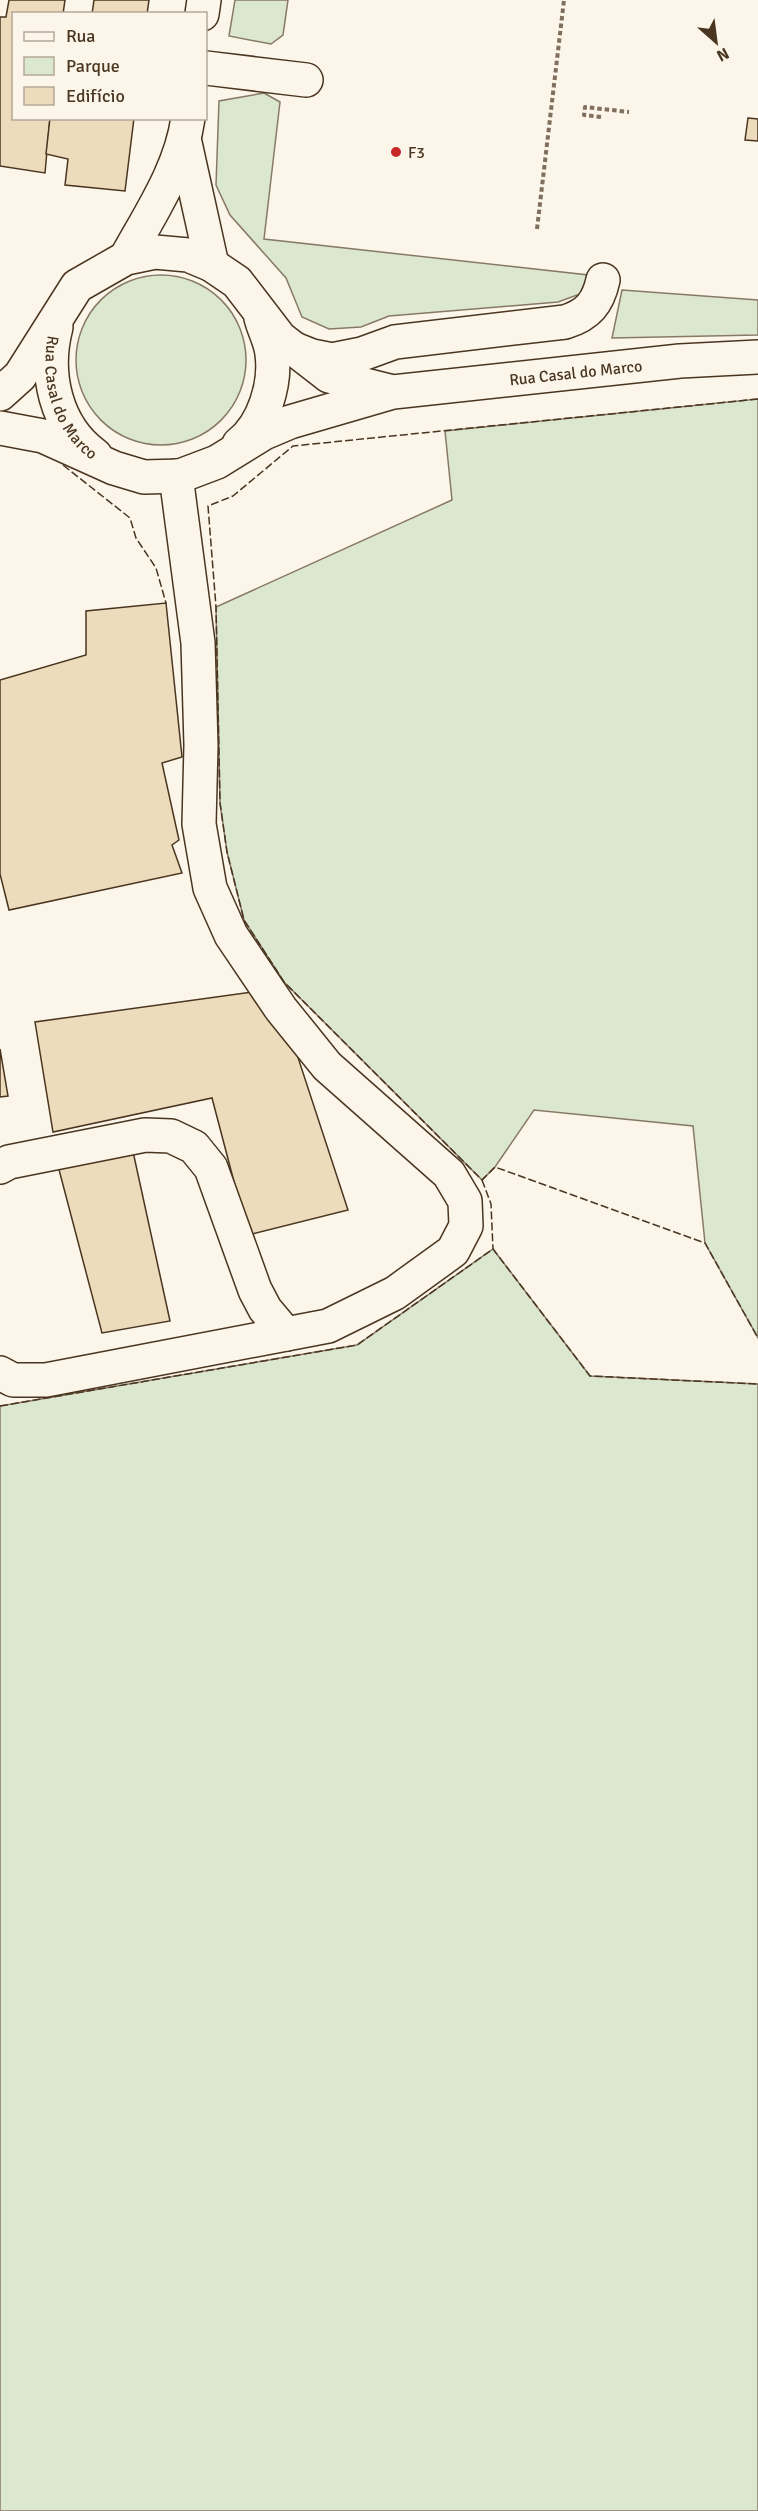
<svg xmlns="http://www.w3.org/2000/svg" width="758" height="2511" font-family="Signika,sans-serif">
<style>
.green{fill:#dce7d0;stroke:#887966;stroke-width:1.5}
.building{fill:#ecdcbc;stroke:#4a3520;stroke-width:1.5}
.lines{fill:none;stroke-linecap:round;stroke-linejoin:round}
.minor-casing{stroke:#4a3520;stroke-width:36}
.major-casing{stroke:#4a3520;stroke-width:36}
.path{stroke:#7f6f5c;stroke-width:4;stroke-dasharray:4.5 3;stroke-linecap:butt}
.minor{stroke:#fbf6e9;stroke-width:33}
.major{stroke:#fbf6e9;stroke-width:33}
.fence{stroke:#4a3520;stroke-width:1.5;stroke-dasharray:8 3;stroke-linecap:butt}
.poi-dot{fill:#c62828;stroke:#fbf6e9;stroke-width:2}
.labels{text-anchor:middle;stroke-width:4.5;stroke-linejoin:round;paint-order:stroke}
.poi-label{font-size:16px;fill:#4a3520;stroke:#fbf6e9;text-anchor:start}
.street-label{font-size:16px;fill:#4a3520;stroke:#fbf6e9}
</style>
<rect width="100%" height="100%" fill="#fbf6e9"/>
<!-- green -->
<g class="green">
<polygon points="235,0 288,0 283,35 271,44 229,36"/>
<polygon points="264,93 280,102 264,239 588,275 580,294 558,302 389,316 361,327 329,329 302,317 286,278 230,215 216,185 219,101"/>
<circle cx="161" cy="360" r="85"/>
<polygon points="622,290 758,300 758,335 612,338"/>
<polygon points="758,399 758,1338 705,1243 693,1126 534,1110 495,1167 482,1180 284,982 244,920 227,852 220,803 216,607 452,500 445,431"/>
<polygon points="493,1249 590,1376 758,1384 758,2511 0,2511 0,1406 357,1345"/>
</g>
<!-- building -->
<g class="building">
<polygon points="9,0 65,0 63,14 14,14 14,118 50,118 45,173 0,166 0,17 6,17"/>
<polygon points="94,0 149,0 147,14 92,14"/>
<polygon points="50,118 134,118 125,191 65,185 68,159 46,154"/>
<polygon points="748,118 758,119 758,141 745,140"/>
<polygon points="166,603 182,757 162,763 179,840 172,845 182,873 9,910 0,874 0,680 86,655 86,611"/>
<polygon points="259,991 288,1027 348,1210 248,1235 212,1098 53,1132 35,1022"/>
<polygon points="0,1049 8,1096 0,1097"/>
<polygon points="132,1147 170,1321 102,1333 57,1162"/>
</g>
<g class="lines">
<!-- minor casing -->
<g class="minor-casing">
<g id="minor">
<polyline points="202,14 204,0"/>
<polyline points="206,68 306,80"/>
<polyline points="185,143 212,265"/>
<path d="M 126,258 C 150,214 181,169 188,118"/>
<path d="M 292,348 L 312,356 L 332,360 L 362,354 L 395,342 L 565,322 C 588,315 598,303 603,280"/>
<polyline points="0,1167 9,1162 145,1135 171,1136 194,1147 211,1168 255,1290 265,1309 286,1334"/>
<polyline points="0,1373 13,1380 46,1380 328,1326 395,1293 453,1251 466,1226 465,1201 449,1174 327,1066 281,1009 231,935 210,888 199,824 201,745 198,643 176,476"/>
</g>
</g>
<!-- major casing -->
<g class="major-casing">
<g id="major">
<path id="s1" d="M 56,327 C 44,373 55,426 95,455"/>
<polyline points="0,394 20,376 77,286 126,258 155,252 188,255 212,265 237,282 280,338 329,376 389,391"/>
<path id="s2" d="M 0,428 L 43,436 L 114,468 L 144,477 L 180,476 L 217,462 L 264,433 L 290,422 L 393,392 L 680,361 L 758,357"/>
<path d="M 239,444 C 264,425 276,384 272,354 C 271,342 264,330 261,318"/>
</g>
</g>
<!-- path -->
<g class="path">
<polyline points="601,117 584,115 585,107 629,112"/>
<polyline points="537,229 564,0"/>
</g>
<!-- minor -->
<use href="#minor" class="minor"/>
<!-- major -->
<use href="#major" class="major"/>
<!-- fence -->
<g class="fence">
<polyline points="758,399 293,446 233,496 208,506 216,607 220,803 227,852 244,920 284,982 482,1180 495,1167 705,1243 758,1338"/>
<polyline points="63,465 130,518 136,538 156,568 166,603"/>
<polyline points="482,1180 491,1204 493,1249"/>
<polyline points="0,1406 357,1345 493,1249 590,1376 758,1384"/>
</g>
</g>
<!-- markers -->
<circle class="poi-dot" cx="396" cy="152" r="6"/>
<g class="labels">
<!-- poi labels -->
<g class="poi-label">
<text x="408" y="158">F3</text>
</g>
<!-- street labels -->
<g class="street-label">
<text dy="6" stroke="none"><textPath href="#s2" startOffset="603">Rua Casal do Marco</textPath></text>
<text dy="6" stroke="none"><textPath href="#s1" startOffset="76">Rua Casal do Marco</textPath></text>
</g>
</g>
<!-- legend -->
<rect x="12" y="12" width="195" height="108" fill="#fbf6e9" stroke="#b4a999" stroke-width="1.5"/>
<rect x="24" y="32" width="30" height="9" fill="#fbf6e9" stroke="#b4a999" stroke-width="1.5"/>
<text x="66" y="42" font-size="18" fill="#4a3520">Rua</text>
<rect x="24" y="57" width="30" height="18" fill="#dce7d0" stroke="#b4a999" stroke-width="1.5"/>
<text x="66" y="72" font-size="18" fill="#4a3520">Parque</text>
<rect x="24" y="87" width="30" height="18" fill="#ecdcbc" stroke="#b4a999" stroke-width="1.5"/>
<text x="66" y="102" font-size="18" fill="#4a3520">Edifício</text>
<!-- north arrow -->
<g transform="translate(716 42) rotate(152)" stroke="#fbf6e9" stroke-width="4.5" paint-order="stroke">
<path d="M0-4.5L10 22L0 15L-10 22Z" fill="#4a3520"/>
<text y="-9" font-size="16" font-weight="bold" text-anchor="middle" fill="#4a3520">N</text>
</g>
</svg>
